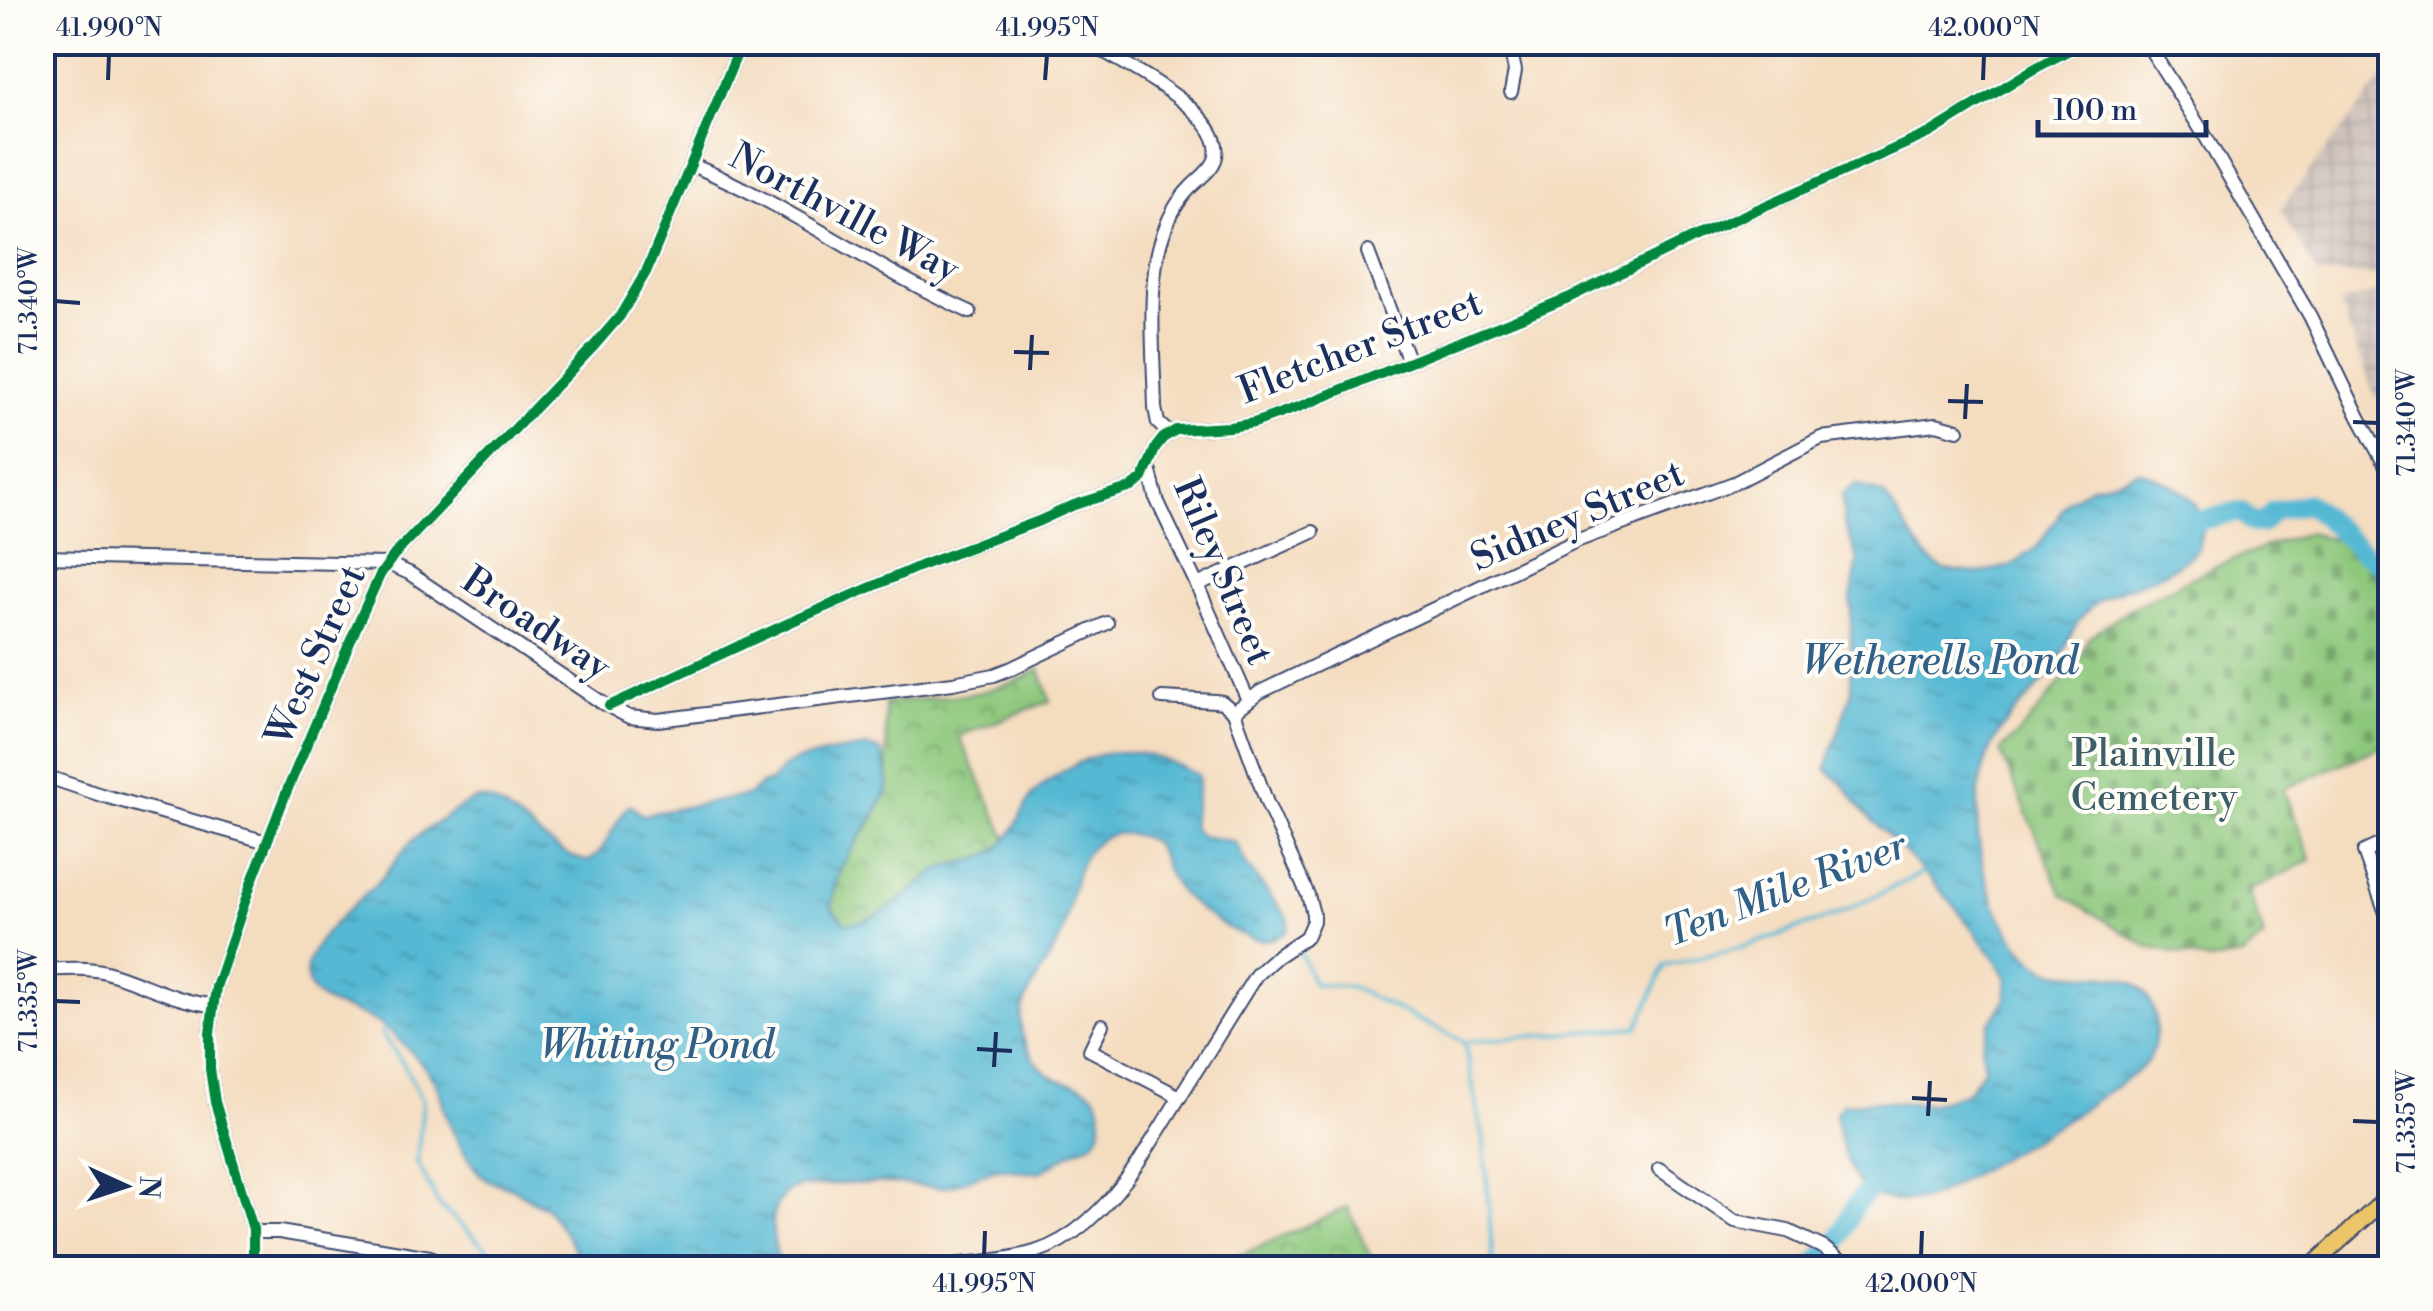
<svg xmlns="http://www.w3.org/2000/svg" width="2433" height="1311" font-family="'Libre Bodoni',serif">
<style>
.industrial{fill:url(#industrial-grid)}
.cemetery{fill:url(#cemetery-stones);stroke:#547b6c;stroke-width:2.5}
.park{fill:url(#park-crowns);stroke:#547b6c;stroke-width:2.5}
.water{fill:url(#water-ripples);stroke:#387499;stroke-width:2.5}
.lines{fill:none;stroke-linecap:round;stroke-linejoin:round}
.stream{stroke:#56b9d4;stroke-width:4}
.river{stroke:#56b9d4;stroke-width:20}
.minor-casing{stroke:#3c496d;stroke-width:16}
.major-casing{stroke:#3c496d;stroke-width:19}
.minor{stroke:#fff;stroke-width:12}
.major{stroke:#edc569;stroke-width:15}
.cycleway-casing{stroke:#fdfcf7;stroke-width:16}
.cycleway{stroke:#00873e;stroke-width:10}
.ticks{fill:none;stroke:#1b2f5e;stroke-width:4}
.labels{text-anchor:middle;stroke-width:8;stroke-linejoin:round;paint-order:stroke}
.street-label{font-size:38px;fill:#1b2f5e;stroke:#fdfcf7}
.park-label{font-size:38px;fill:#3d5d67;stroke:#fdfcf7}
.water-label{font-size:40px;font-style:italic;fill:#305f87;stroke:#fdfcf7}
.neatline{fill:none;stroke:#1b2f5e;stroke-width:4}
.ticks-label{font-size:25px;text-anchor:middle;fill:#1b2f5e}
</style>
<defs>
<pattern id="industrial-grid" width="8" height="8" patternUnits="userSpaceOnUse" patternTransform="scale(2.5)"><rect width="8" height="8" fill="#cec1ba"/><path d="M0 4h8M4 0v8" fill="none" stroke="#b0a6a2"/></pattern>
<pattern id="cemetery-stones" width="16" height="16" patternUnits="userSpaceOnUse" patternTransform="scale(2.5)"><rect width="16" height="16" fill="#8dc77b"/><path d="M2 7V4a2 2 0 0 1 4 0v3zM10 15v-3a2 2 0 0 1 4 0v3z" fill="#72a268"/></pattern>
<pattern id="park-crowns" width="20" height="18" patternUnits="userSpaceOnUse" patternTransform="scale(2.5)"><rect width="20" height="18" fill="#8dc77b"/><path d="M2 6a3 3 0 1 1 6 0M12 15a3 3 0 1 1 6 0" fill="none" stroke="#72a268"/></pattern>
<pattern id="water-ripples" width="26" height="14" patternUnits="userSpaceOnUse" patternTransform="scale(2.5)"><rect width="26" height="14" fill="#56b9d4"/><path d="M2 4q2-2 4 0t4 0M15 11q2-2 4 0t4 0" fill="none" stroke="#4697af"/></pattern>
</defs>
<rect width="100%" height="100%" fill="#fdfcf7"/>
<filter id="ink" filterUnits="userSpaceOnUse"><feTurbulence type="fractalNoise" baseFrequency=".01" numOctaves="2"/><feDisplacementMap in="SourceGraphic" scale="20" xChannelSelector="R" yChannelSelector="G"/><feConvolveMatrix kernelMatrix="1 2 1 2 8 2 1 2 1" color-interpolation-filters="sRGB"/></filter>
<filter id="wash" filterUnits="userSpaceOnUse"><feTurbulence type="fractalNoise" baseFrequency=".0048" numOctaves="4" result="noise"/><feDisplacementMap in="SourceGraphic" scale="40" xChannelSelector="R" yChannelSelector="G"/><feGaussianBlur stdDeviation="2.25" result="paint"/><feColorMatrix in="noise" values="0 0 0 0 0 0 0 0 0 0 0 0 0 0 0 0 0 1.4 0 .05"/><feComposite in="paint" operator="in"/></filter>
<g filter="url(#wash)">
<rect width="100%" height="100%" fill="#f4dcbf"/>
<!-- industrial -->
<g class="industrial">
<polygon points="2390,75 2390,275 2317,275 2280,209 2382,79"/>
<polygon points="2390,289 2390,390 2376,399 2339,303"/>
</g>
<!-- cemetery -->
<polygon class="cemetery" points="2308,533 2344,542 2375,573 2390,604 2390,743 2283,789 2311,860 2249,891 2264,937 2242,956 2210,961 2148,947 2062,894 2000,751 2026,726 2080,658 2088,638 2127,610 2212,568 2281,541"/>
<!-- park -->
<g class="park">
<path d="M 1040,669 L 1050,701 L 959,736 L 1007,839 C 985,868 957,856 932,874 C 906,892 880,925 845,923 L 832,908 L 832,901 L 840,871 L 853,846 L 875,817 L 888,790 L 885,703 L 977,693 L 1012,683 Z"/>
<polygon points="1348,1207 1376,1268 1212,1268"/>
</g>
<!-- water -->
<g class="water">
<path d="M 2138,471 C 2163,478 2202,496 2202,526 C 2202,534 2199,543 2198,550 C 2185,559 2173,569 2159,575 C 2139,585 2107,591 2091,607 C 2073,622 2068,646 2056,665 C 2039,691 2014,708 1998,735 C 1958,797 1979,919 2039,964 C 2073,989 2147,952 2156,1022 C 2157,1031 2154,1051 2149,1059 C 2141,1070 2119,1085 2107,1092 C 2063,1123 2018,1149 1971,1175 C 1958,1182 1945,1192 1931,1197 C 1909,1205 1886,1200 1864,1194 C 1847,1165 1839,1147 1836,1113 L 1843,1104 L 1872,1101 L 1931,1104 L 1967,1092 L 1984,1068 L 1982,1045 L 1990,1023 L 2006,1000 L 2007,978 L 1993,955 L 1955,907 L 1923,871 L 1862,810 L 1844,785 L 1826,769 L 1851,693 L 1851,597 L 1858,560 L 1844,524 L 1842,495 L 1856,484 L 1885,496 L 1926,557 L 1944,570 L 1978,573 L 2011,566 L 2037,547 L 2068,501 L 2091,486 L 2114,481 Z"/>
<path d="M 867,747 L 881,751 C 884,758 890,782 888,789 C 887,794 883,798 881,803 C 864,837 831,867 832,908 L 845,923 C 877,925 908,894 930,876 C 950,859 980,866 1000,847 C 1015,834 1020,812 1032,796 C 1040,786 1052,779 1062,772 C 1112,740 1147,750 1198,775 C 1199,795 1191,811 1193,830 L 1201,836 L 1232,841 L 1237,845 L 1247,866 L 1288,918 L 1289,925 L 1287,932 C 1280,935 1274,940 1266,940 C 1239,940 1192,908 1176,887 C 1158,864 1167,839 1130,834 C 1119,833 1111,833 1101,839 C 1069,861 1074,901 1062,934 C 1051,966 1011,1000 1023,1037 C 1028,1052 1040,1071 1055,1078 C 1071,1086 1091,1082 1099,1103 C 1101,1109 1101,1118 1101,1125 C 1099,1145 1085,1145 1070,1153 C 1059,1160 1051,1169 1038,1172 C 1025,1174 1013,1168 1000,1169 C 980,1172 962,1185 942,1187 C 925,1188 907,1183 889,1183 C 859,1182 829,1185 799,1187 C 763,1196 771,1242 782,1268 L 583,1268 L 567,1236 L 545,1206 C 532,1203 524,1194 512,1188 C 505,1185 497,1185 490,1181 C 471,1172 452,1131 445,1112 C 442,1105 442,1097 439,1090 C 431,1070 410,1052 396,1037 C 389,1030 380,1023 371,1019 C 350,1007 317,1008 308,982 C 296,949 358,902 379,881 C 390,871 398,856 408,845 C 416,836 467,801 478,799 C 507,796 550,858 589,861 C 609,848 613,821 630,805 L 642,815 L 749,795 L 761,784 L 770,782 L 785,766 L 793,762 L 829,753 Z"/>
</g>
<g class="lines">
<!-- stream -->
<g class="stream">
<polyline points="1298,948 1314,984 1351,987 1464,1042 1638,1027 1665,965 1744,947 1834,916 1925,872"/>
<polyline points="385,1027 382,1034 403,1064 423,1101 417,1162 439,1205 508,1268"/>
<polyline points="1464,1042 1484,1142 1493,1264 1496,1268"/>
</g>
<!-- river -->
<g class="river">
<path d="M 2180,524 C 2201,522 2220,514 2241,512 L 2253,523 L 2261,524 L 2274,511 L 2308,503 L 2364,553 L 2390,571"/>
<polyline points="1811,1268 1838,1241 1855,1205 1881,1176"/>
</g>
</g>
</g>
<g filter="url(#ink)">
<g class="lines">
<!-- minor casing -->
<g class="minor-casing">
<g id="minor">
<path d="M 1087,42 C 1118,61 1231,114 1215,160 C 1211,171 1198,179 1190,188 C 1175,203 1167,221 1161,241 C 1147,285 1154,360 1155,408 L 1158,423 L 1169,433"/>
<polyline points="1509,42 1515,71 1511,92"/>
<polyline points="2146,42 2207,139 2310,316 2359,417 2390,474"/>
<path d="M 692,165 C 789,205 874,269 970,312"/>
<polyline points="1368,252 1409,362"/>
<polyline points="1149,468 1157,500 1197,585 1248,700"/>
<polyline points="42,557 388,564 409,573 604,704 629,717 658,720 953,683 994,675 1012,668 1107,623"/>
<polyline points="1197,585 1313,532"/>
<polyline points="609,706 793,621 920,566 1039,521 1074,505 1132,487 1143,478 1156,447 1163,438 1176,430 1230,427 1254,423 1301,406 1568,298 1699,235 1930,133 2032,70 2084,42"/>
<polyline points="1234,712 1260,692 1576,541 1734,483 1821,438 1936,424 1958,430"/>
<polyline points="42,775 101,795 267,842"/>
<polyline points="2390,840 2364,852 2390,924"/>
<path d="M 42,970 C 63,969 86,967 106,972 C 141,982 176,1002 212,1005"/>
<polyline points="1102,1025 1090,1050 1180,1097"/>
<polyline points="1659,1169 1735,1221 1788,1231 1824,1248 1849,1268"/>
<polyline points="253,1232 279,1232 430,1257 443,1262 441,1268"/>
<polyline points="253,1268 253,1229 215,1102 210,1069 210,1033 216,987 252,881 286,793 359,621 380,575 394,555 594,346 620,316 646,272 742,42"/>
<path d="M 919,1268 C 956,1264 1000,1262 1035,1252 C 1078,1239 1114,1198 1139,1162 L 1256,975 L 1276,957 L 1306,937 L 1313,921 L 1313,914 L 1308,895 L 1267,803 L 1234,712 L 1222,702 L 1215,701 L 1162,698"/>
</g>
</g>
<!-- major casing -->
<g class="major-casing">
<polyline id="major" points="2310,1268 2390,1195"/>
</g>
<!-- minor -->
<use href="#minor" class="minor"/>
<!-- major -->
<use href="#major" class="major"/>
<!-- cycleway casing -->
<g class="cycleway-casing">
<g id="cycleway">
<polyline points="609,706 793,621 920,566 1039,521 1074,505 1132,487 1143,478 1156,447 1163,438 1176,430 1230,427 1254,423 1301,406 1568,298 1699,235 1930,133 2032,70 2084,42"/>
<polyline points="253,1268 253,1229 215,1102 210,1069 210,1033 216,987 252,881 286,793 359,621 380,575 394,555 594,346 620,316 646,272 742,42"/>
</g>
</g>
<!-- cycleway -->
<use href="#cycleway" class="cycleway"/>
</g>
</g>
<!-- ticks -->
<path class="ticks" d="M 108,80 L 109,55M 1045,80 L 1047,55M 1983,80 L 1984,55M 55,301 L 80,303M 1014,352 L 1049,353M 1030,370 L 1032,335M 1948,401 L 1983,402M 1965,419 L 1967,384M 2353,422 L 2378,423M 55,1001 L 80,1002M 977,1049 L 1012,1051M 994,1067 L 996,1032M 1912,1098 L 1947,1100M 1928,1116 L 1930,1081M 2353,1121 L 2378,1122M 984,1256 L 985,1231M 1921,1256 L 1922,1231"/>
<g class="labels">
<!-- street labels -->
<g class="street-label">
<text transform="translate(845 212) rotate(28)" y="13">Northville Way</text>
<text transform="translate(1360 346) rotate(-21)" y="13">Fletcher Street</text>
<text transform="translate(1577 515) rotate(-23)" y="13">Sidney Street</text>
<text transform="translate(1224 571) rotate(67)" y="13">Riley Street</text>
<text transform="translate(537 623) rotate(34)" y="13">Broadway</text>
<text transform="translate(315 655) rotate(-66)" y="13">West Street</text>
</g>
<!-- park labels -->
<g class="park-label">
<text x="2154" y="766">Plainville<tspan x="2154" dy="44">Cemetery</tspan></text>
</g>
<!-- water labels -->
<g class="water-label">
<text x="1940" y="674">Wetherells Pond</text>
<text transform="translate(1785 888) rotate(-21)" y="14">Ten Mile River</text>
<text x="657" y="1058">Whiting Pond</text>
</g>
</g>
<!-- margin -->
<rect width="2433" height="1311" fill="none" stroke="#fdfcf7" stroke-width="110"/>
<!-- north arrow -->
<g transform="translate(125 1186) rotate(93)" stroke="#fdfcf7" stroke-width="8" paint-order="stroke">
<path d="M0-8L18 38L0 25L-18 38Z" fill="#1b2f5e"/>
<text y="-15" font-size="28" font-weight="bold" text-anchor="middle" fill="#1b2f5e">N</text>
</g>
<!-- scale -->
<path d="M2038 120v15h168v-15" fill="none" stroke="#1b2f5e" stroke-width="5"/>
<text x="2053" y="120" font-size="30" fill="#1b2f5e" stroke="#fdfcf7" stroke-width="8" paint-order="stroke">100 m</text>
<rect x="55" y="55" width="2323" height="1201" class="neatline"/>
<g class="ticks-label">
<text x="109" y="36">41.990°N</text>
<text x="1047" y="36">41.995°N</text>
<text x="1984" y="36">42.000°N</text>
<text transform="translate(28 301) rotate(-90)" y="9">71.340°W</text>
<text transform="translate(2406 423) rotate(-90)" y="9">71.340°W</text>
<text transform="translate(28 1001) rotate(-90)" y="9">71.335°W</text>
<text transform="translate(2406 1122) rotate(-90)" y="9">71.335°W</text>
<text x="984" y="1292">41.995°N</text>
<text x="1921" y="1292">42.000°N</text>
</g>
</svg>
